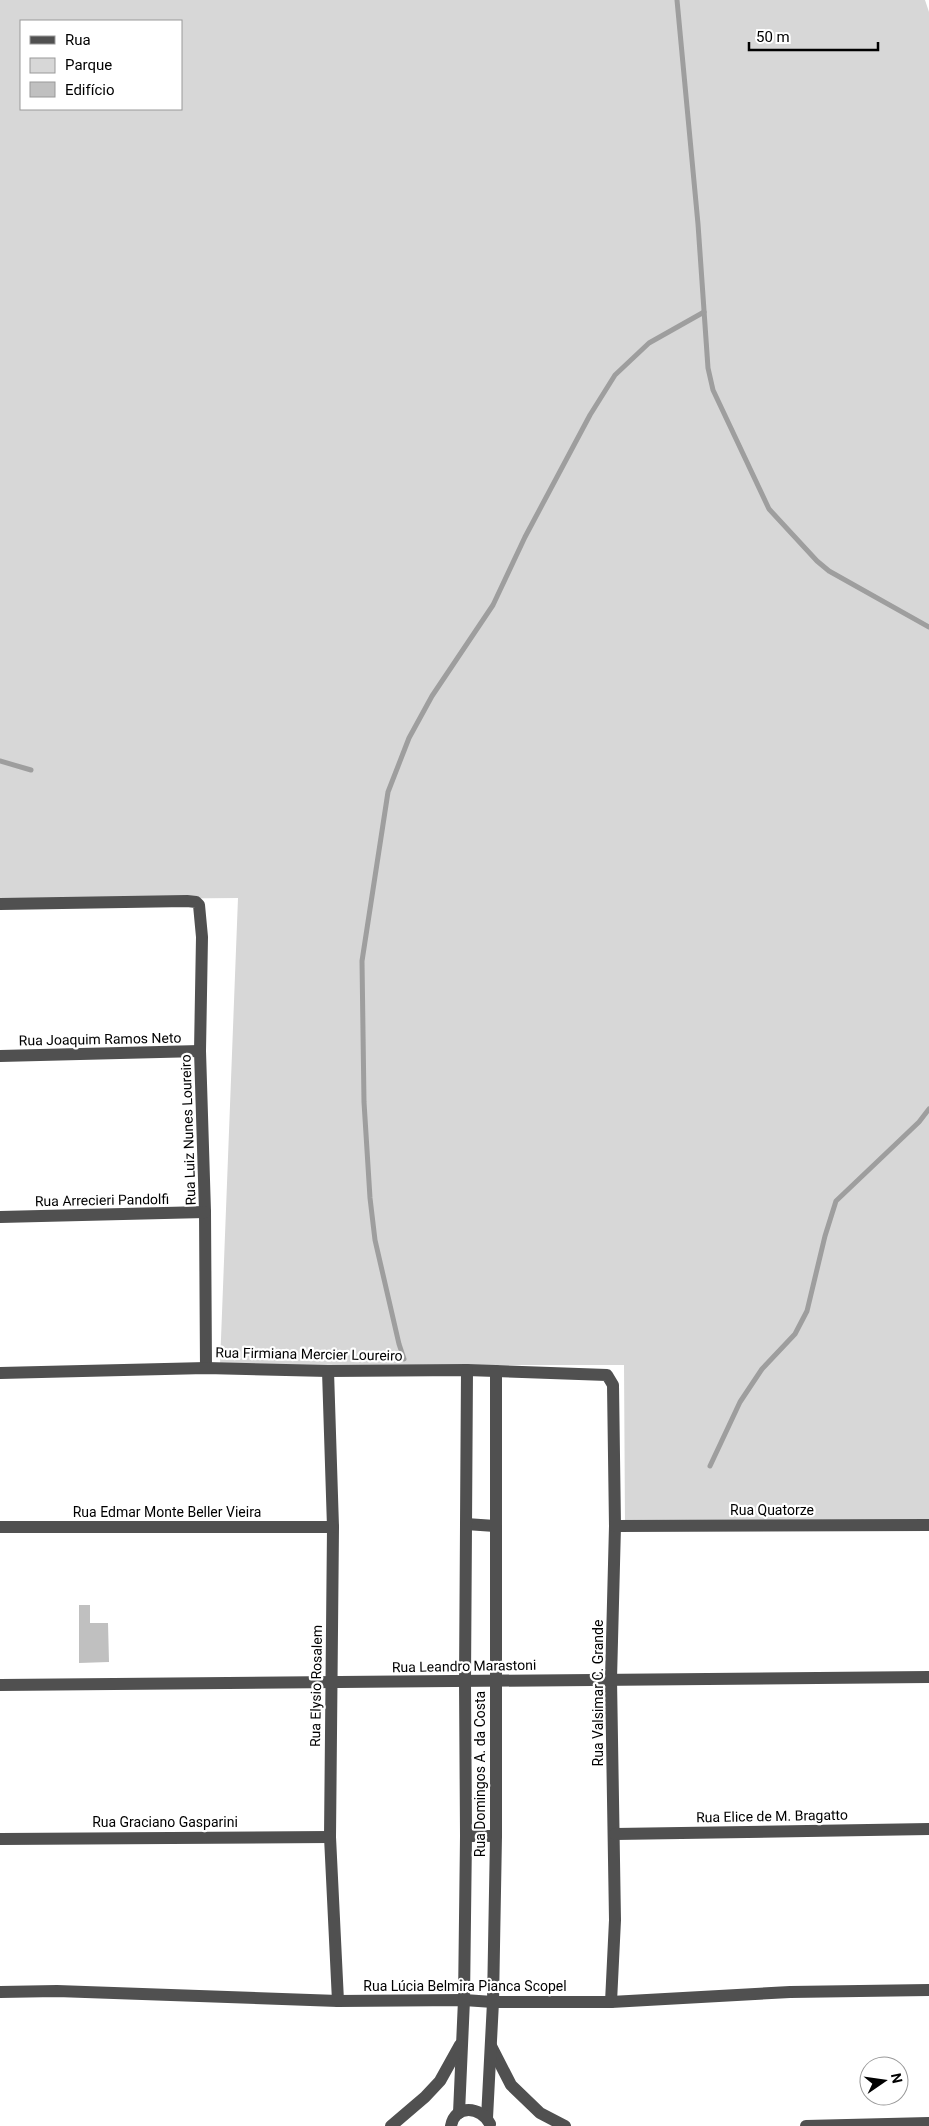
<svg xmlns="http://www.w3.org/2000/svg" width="929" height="2126" font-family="Roboto,sans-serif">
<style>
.green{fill:#d7d7d7;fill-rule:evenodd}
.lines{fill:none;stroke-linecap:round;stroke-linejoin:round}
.stream{stroke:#9e9e9e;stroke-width:5}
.building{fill:#c0c0c0}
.minor{stroke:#505050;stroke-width:12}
.labels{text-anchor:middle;stroke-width:4.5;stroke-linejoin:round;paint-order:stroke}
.street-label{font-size:14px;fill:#000;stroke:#fff}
</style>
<rect width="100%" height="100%" fill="#fff"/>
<!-- green -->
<path class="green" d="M 0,0 L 925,0 L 929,12 L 929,1524 L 625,1525 L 624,1365 L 220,1365 L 238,898 L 0,900 ZM 21,21 L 181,21 L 181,109 L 21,109 Z"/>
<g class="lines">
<!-- stream -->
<g class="stream">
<polyline points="677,0 698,224 708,368 713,390 769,509 817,561 829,571 929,627"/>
<polyline points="0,761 31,770"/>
<polyline points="404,1359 399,1344 375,1240 370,1198 364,1102 362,961 388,792 409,738 432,696 493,605 525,537 590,415 615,375 649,343 704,312"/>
<polyline points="710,1466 740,1402 762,1369 795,1334 807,1311 825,1236 836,1201 919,1122 929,1109"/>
</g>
</g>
<!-- building -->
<polygon class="building" points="79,1605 90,1605 90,1623 108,1623 109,1662 79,1663"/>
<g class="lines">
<!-- minor -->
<g class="minor">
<polyline points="0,904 187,901 196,902 199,905 202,937 200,1051 205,1212 206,1368"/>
<polyline points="0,1056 200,1051"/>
<polyline points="0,1217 205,1212"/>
<polyline points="328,1371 333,1527 330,1837 338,2001"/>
<polyline points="0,1373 206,1368 328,1371 467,1370 607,1375 613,1385 615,1526 611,1679 615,1920 611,2002"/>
<polyline points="466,1524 495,1526"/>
<polyline points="615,1526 929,1525"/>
<polyline points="0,1527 333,1527"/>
<polyline points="0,1685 929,1677"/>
<polyline points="615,1834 929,1829"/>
<polyline points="466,1836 496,1836"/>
<polyline points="0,1839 330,1837"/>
<polyline points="0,1992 57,1991 338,2001 464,2000 493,2002 611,2002 790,1992 929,1990"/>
<polyline points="491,2046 511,2085 540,2113 565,2126"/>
<polyline points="459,2113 464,2000 466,1836 465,1681 467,1370"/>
<polyline points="487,2118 493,2002 496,1836 496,1371"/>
<polyline points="391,2126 425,2097 440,2081 460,2045"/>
<path d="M 451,2126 C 455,2104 481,2106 490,2124"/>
<polyline points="806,2126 929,2123"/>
</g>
</g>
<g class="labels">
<!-- street labels -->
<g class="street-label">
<text transform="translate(100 1039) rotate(-1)" y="5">Rua Joaquim Ramos Neto</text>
<text transform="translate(188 1130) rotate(-92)" y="5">Rua Luiz Nunes Loureiro</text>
<text transform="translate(102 1200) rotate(-1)" y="5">Rua Arrecieri Pandolfi</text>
<text transform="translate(309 1354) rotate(1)" y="5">Rua Firmiana Mercier Loureiro</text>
<text x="772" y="1515">Rua Quatorze</text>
<text x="167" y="1517">Rua Edmar Monte Beller Vieira</text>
<text transform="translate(464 1666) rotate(-1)" y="5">Rua Leandro Marastoni</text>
<text transform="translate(316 1686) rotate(-89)" y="5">Rua Elysio Rosalem</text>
<text transform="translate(598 1693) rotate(-90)" y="5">Rua Valsimar C. Grande</text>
<text transform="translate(480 1774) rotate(-90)" y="5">Rua Domingos A. da Costa</text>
<text transform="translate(772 1816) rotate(-1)" y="5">Rua Elice de M. Bragatto</text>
<text x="165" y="1827">Rua Graciano Gasparini</text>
<text x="465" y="1991">Rua Lúcia Belmira Pianca Scopel</text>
</g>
</g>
<!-- legend -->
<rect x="20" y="20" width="162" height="90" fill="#ffffff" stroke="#999999"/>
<rect x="30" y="36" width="25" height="8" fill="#505050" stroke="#999999"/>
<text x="65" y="45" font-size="15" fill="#000000">Rua</text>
<rect x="30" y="58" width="25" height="15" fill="#d7d7d7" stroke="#999999"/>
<text x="65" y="70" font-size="15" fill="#000000">Parque</text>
<rect x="30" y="82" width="25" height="15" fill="#c0c0c0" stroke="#999999"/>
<text x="65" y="95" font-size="15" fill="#000000">Edifício</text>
<!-- north arrow -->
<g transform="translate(884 2081) rotate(77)"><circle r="24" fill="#ffffff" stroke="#999999"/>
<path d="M0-4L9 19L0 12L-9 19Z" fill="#000000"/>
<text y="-8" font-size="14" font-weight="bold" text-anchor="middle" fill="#000000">N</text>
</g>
<!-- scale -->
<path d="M749 42v8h129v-8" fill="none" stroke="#000000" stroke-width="2.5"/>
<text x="756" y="42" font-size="15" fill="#000000" stroke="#ffffff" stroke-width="4" paint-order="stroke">50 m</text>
</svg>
